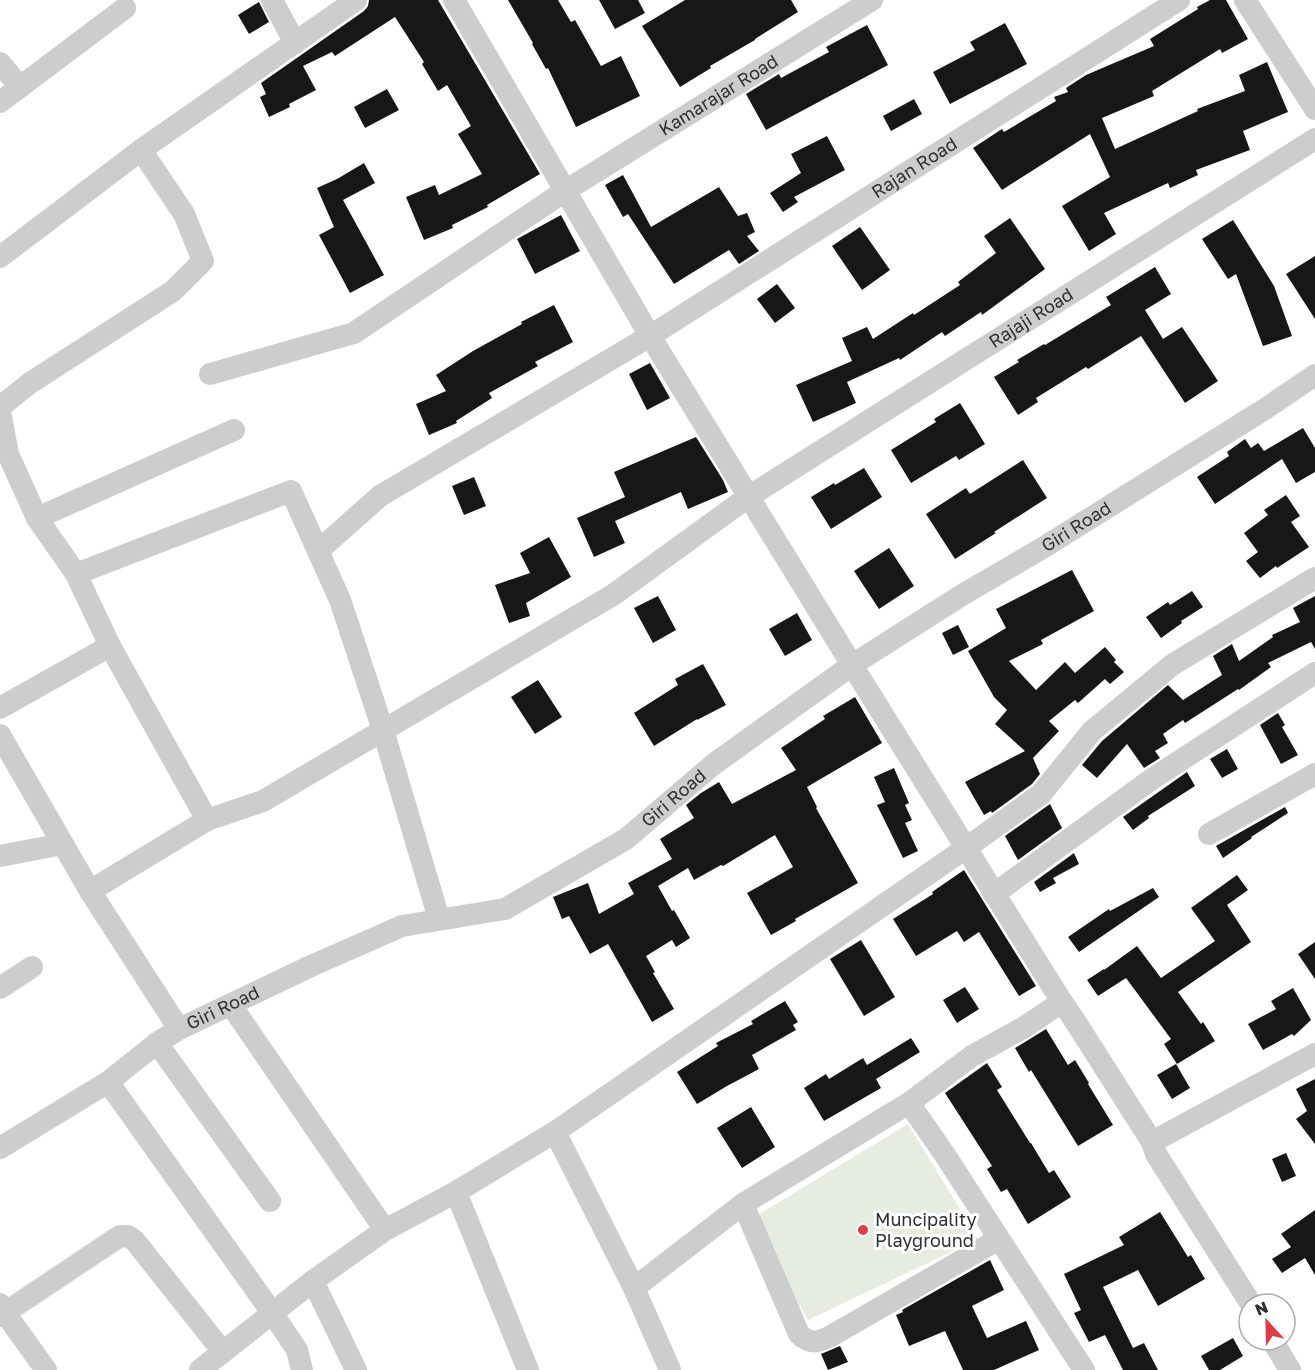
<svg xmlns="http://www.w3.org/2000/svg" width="1315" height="1370" font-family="'Golos Text',sans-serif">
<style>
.green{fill:#e6ecdf}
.building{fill:#171717}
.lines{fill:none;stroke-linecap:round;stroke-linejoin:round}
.street{stroke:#cdcdcd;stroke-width:22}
.poi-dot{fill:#dd3d47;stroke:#fff;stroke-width:2}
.labels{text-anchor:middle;stroke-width:6;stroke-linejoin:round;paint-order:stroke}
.street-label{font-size:18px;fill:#303030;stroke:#fff}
.poi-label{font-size:18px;fill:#303030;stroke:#fff;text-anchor:start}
</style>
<rect width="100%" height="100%" fill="#fff"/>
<!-- green -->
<polygon class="green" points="908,1124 978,1239 808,1320 748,1221"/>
<!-- building -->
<g class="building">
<polygon points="369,0 438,0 540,174 487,205 488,207 452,225 453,228 424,240 406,197 435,185 439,195 482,174 458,134 471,126 447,85 438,91 422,64 424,62 395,17 335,56 332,52 303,66 316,90 289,104 290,107 269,117 260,97 266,94 261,83 364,11 368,6"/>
<polygon points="508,0 558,0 571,22 575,20 601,66 621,56 640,96 576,127 548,68 546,69 532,44 533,43"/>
<polygon points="599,0 638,0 645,13 615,29"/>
<polygon points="685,0 791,0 798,12 755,39 755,40 710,66 711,68 680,87 642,26"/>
<polygon points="1210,0 1226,0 1248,39 1222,53 1220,49 1152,91 1154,96 1102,118 1115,149 1198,111 1197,109 1245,91 1239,75 1267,62 1288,112 1243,131 1250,150 1196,170 1198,175 1170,188 1168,183 1104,213 1116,234 1089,251 1062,206 1110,177 1090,134 1002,190 973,148 1002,129 1004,132 1056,101 1054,97 1068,92 1066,88 1086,75 1154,46 1150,39 1198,9 1197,7"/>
<polygon points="259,2 269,22 249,34 238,15"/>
<polygon points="1005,23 1027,64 950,104 933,72 975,50 970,42"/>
<polygon points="867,25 888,65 766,130 746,94 779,74 781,78 829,52 826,47"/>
<polygon points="387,89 399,110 365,128 354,107"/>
<polygon points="914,99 922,114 891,131 883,116"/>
<polygon points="827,136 845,170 794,197 798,202 783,212 770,193 801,173 791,154"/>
<polygon points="364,163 375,183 343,200 384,275 350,293 319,235 334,227 317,188 337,179"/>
<polygon points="623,175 651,227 719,187 738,216 747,213 755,232 747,236 759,251 739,264 729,250 674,284 628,214 623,217 605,185"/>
<polygon points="561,215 580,251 535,274 517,239"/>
<polygon points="1010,218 1045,269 982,315 981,312 945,336 942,332 900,360 899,358 847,382 856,403 813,422 796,385 852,361 842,338 867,327 873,339 913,313 914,315 960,285 958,282 996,253 984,236"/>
<polygon points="1233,220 1274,286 1292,336 1263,346 1236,274 1228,279 1202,239"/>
<polygon points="860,227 890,270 862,290 832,246"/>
<polygon points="1315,256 1315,319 1286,274"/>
<polygon points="1155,267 1171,294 1145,310 1163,339 1182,327 1218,381 1185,403 1141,336 1088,369 1086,367 1036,398 1038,402 1018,415 994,377 1019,362 1017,360 1044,344 1045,345 1111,305 1106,297"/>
<polygon points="777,284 795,308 775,323 757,299"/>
<polygon points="554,305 573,342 535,362 538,366 489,393 492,398 456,421 457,423 429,435 416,404 446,391 436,375 473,351 522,324 521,322"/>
<polygon points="650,363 670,398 647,410 629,374"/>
<polygon points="960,403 985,444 959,460 956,456 911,483 891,450 936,422 934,419"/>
<polygon points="1303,428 1315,448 1315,472 1296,483 1282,459 1215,504 1197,477 1229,456 1227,452 1245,439 1251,448 1258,443 1264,451"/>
<polygon points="696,437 723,480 728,492 688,509 681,492 615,521 625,543 594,557 577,518 625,497 614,472"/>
<polygon points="1023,460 1047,498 994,532 996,533 955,559 926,514 966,488 970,494"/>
<polygon points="864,468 882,497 831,529 811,497 834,483 835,485"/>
<polygon points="474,477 486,506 464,515 452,486"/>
<polygon points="1286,495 1300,516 1291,522 1309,547 1277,568 1276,566 1260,578 1246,561 1258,552 1244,533 1268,515 1264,510"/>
<polygon points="549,537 571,577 526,603 530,616 509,623 495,585 530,573 520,553"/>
<polygon points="889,548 914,586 879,609 854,571"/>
<polygon points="1072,570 1094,611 1041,640 1043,644 1009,661 1036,690 1065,662 1075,673 1105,647 1116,660 1114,662 1124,672 1110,684 1105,679 1078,703 1075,700 1049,721 1059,731 1033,758 1040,774 1032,784 992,813 991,811 984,815 965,782 1025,751 995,724 1007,710 994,697 968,651 1006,628 996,609"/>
<polygon points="1192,591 1203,607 1181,621 1182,623 1161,638 1146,617 1168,602 1170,605"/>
<polygon points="658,596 676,630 653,643 634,608"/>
<polygon points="1315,596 1315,649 1311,642 1268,663 1271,667 1239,690 1238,689 1185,723 1183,720 1163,734 1168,743 1155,751 1160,758 1144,768 1127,744 1097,778 1082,765 1102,741 1168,685 1183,700 1222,675 1213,656 1232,644 1239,661 1273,637 1272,635 1300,622 1293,608"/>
<polygon points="797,613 812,640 785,656 769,629"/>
<polygon points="958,625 969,647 953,655 942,633"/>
<polygon points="703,664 726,705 697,720 697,719 654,746 634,713 678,685 675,679"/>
<polygon points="538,680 562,717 535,734 511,697"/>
<polygon points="855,697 882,743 807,787 817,807 816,808 858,883 795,919 796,921 771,935 747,893 793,867 775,835 723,866 721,865 694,880 688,868 658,886 672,911 674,910 690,938 676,947 672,940 646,956 655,972 653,973 674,1009 652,1022 608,944 590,954 569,916 562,919 553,897 588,883 599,914 634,894 628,883 672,859 660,839 694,818 686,805 701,793 719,782 732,804 796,770 781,748 825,719 823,716"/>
<polygon points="1278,713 1285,725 1282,727 1298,755 1281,764 1260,725"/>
<polygon points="1227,749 1238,769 1222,778 1210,759"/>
<polygon points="894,768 909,803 905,805 912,820 905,823 918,851 903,858 877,805 885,802 874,777"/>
<polygon points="1187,772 1195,786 1148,816 1149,818 1133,830 1123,817"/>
<polygon points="1050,804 1062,828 1018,860 1005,836"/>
<polygon points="1285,807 1288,813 1251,837 1252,838 1223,858 1216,846"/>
<polygon points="1074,853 1079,864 1053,878 1056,883 1040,892 1034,882"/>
<polygon points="964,870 1036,986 1019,996 979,932 964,942 957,931 916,956 893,919 933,894 932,892"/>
<polygon points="1237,875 1248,890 1227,905 1251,942 1178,992 1201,1024 1203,1022 1215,1041 1177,1064 1164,1044 1171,1039 1126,978 1098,996 1087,980 1104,969 1104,970 1137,946 1161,978 1215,941 1191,908"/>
<polygon points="1153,888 1159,897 1079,952 1068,937 1109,909 1110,911"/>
<polygon points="861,940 895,997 864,1016 830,959"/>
<polygon points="1315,942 1315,979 1298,954"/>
<polygon points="965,987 979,1009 957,1023 943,1000"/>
<polygon points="1293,988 1311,1020 1294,1036 1292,1034 1263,1050 1248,1024 1276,1009 1271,1001"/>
<polygon points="785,1001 798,1022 793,1025 796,1030 752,1055 759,1069 727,1086 697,1104 677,1072 718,1046 716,1043 753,1024 751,1021"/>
<polygon points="1046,1029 1068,1065 1075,1060 1089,1083 1088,1084 1113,1125 1078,1146 1031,1070 1029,1072 1015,1048"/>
<polygon points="911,1038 920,1052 876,1079 881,1088 824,1121 804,1088 826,1074 829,1079 863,1058 867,1065"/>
<polygon points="987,1063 1002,1087 997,1090 1030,1143 1031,1143 1049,1173 1054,1170 1071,1197 1028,1224 1007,1189 1001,1192 987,1169 992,1166 945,1093"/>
<polygon points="1176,1064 1190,1088 1172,1099 1157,1075"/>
<polygon points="1315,1079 1315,1144 1296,1119 1307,1111 1296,1089"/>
<polygon points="751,1107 775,1147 742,1168 717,1128"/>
<polygon points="1286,1153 1296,1176 1282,1182 1272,1159"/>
<polygon points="1315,1210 1315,1275 1305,1258 1282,1273 1272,1259 1291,1247 1281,1234"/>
<polygon points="1160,1212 1188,1257 1191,1255 1205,1279 1158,1306 1138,1270 1103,1287 1133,1348 1144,1343 1158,1370 1123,1370 1105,1335 1089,1342 1074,1313 1081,1310 1064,1274 1124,1245 1119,1237"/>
<polygon points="990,1260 1004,1290 972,1306 987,1338 1026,1321 1039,1350 994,1370 963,1370 945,1331 909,1346 896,1315 903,1312 902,1310"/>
<polygon points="1233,1338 1243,1356 1220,1370 1209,1370 1201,1356"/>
<polygon points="840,1346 848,1362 828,1370 821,1354"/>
</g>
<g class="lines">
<!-- street -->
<g class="street">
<polyline points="272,0 295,43"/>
<polyline points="454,0 650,336 852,665 1062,1002 1075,1021 1152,1142 1156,1154 1251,1304"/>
<polyline points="1245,0 1315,109"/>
<polyline points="0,63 20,87"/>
<polyline points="0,102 125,8"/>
<polyline points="0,257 141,150 356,0"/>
<path id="s1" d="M 210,374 L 354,333 L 565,191 L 872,0"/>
<polyline points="0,407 30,383 173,291 203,261 184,214 141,150"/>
<path id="s2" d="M 0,411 L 8,454 L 37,518 L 76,574 L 110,646 L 207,820 L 263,801 L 613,595 L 748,497 L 1315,139"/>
<polyline points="37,518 234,430"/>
<path id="s3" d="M 318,551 L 380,496 L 650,336 L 1179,0"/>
<polyline points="76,574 291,491 340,600 383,730 439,919"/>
<polyline points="0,708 110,646"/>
<polyline points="0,735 90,891"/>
<polyline points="1209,834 1315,774"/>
<polyline points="0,856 63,844"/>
<polyline points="994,894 1152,779 1315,673"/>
<polyline points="0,988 32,967"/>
<polyline points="1062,1002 1023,1028 972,1056 909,1103 945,1155 1084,1370"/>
<polyline points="231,1005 385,1230"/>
<polyline points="179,1029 90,891 207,820"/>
<polyline points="157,1043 270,1201"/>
<polyline points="108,1082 273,1314 297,1350 302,1370"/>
<polyline points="555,1132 634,1288 670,1370"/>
<polyline points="1152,1142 1315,1054"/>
<path id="s4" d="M 0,1148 L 108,1082 L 157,1043 L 179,1029 L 311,966 L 402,926 L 505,909 L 626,839 L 714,764 L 852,665 L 962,595 L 1041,549 L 1265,409 L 1315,375"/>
<polyline points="456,1192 528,1370"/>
<path d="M 743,1204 L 799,1334 C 810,1345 819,1342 831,1336 L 999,1239"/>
<polyline points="313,1281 356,1370"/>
<polyline points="634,1288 743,1204 909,1103"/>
<polyline points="0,1304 5,1313 46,1370"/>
<polyline points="0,1316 120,1236 128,1236 135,1241 223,1352"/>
<polyline points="1272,1340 1290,1370"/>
<polyline points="200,1370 313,1281 385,1230 456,1192 555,1132 966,848 1041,794 1092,731 1172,665 1315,578"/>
</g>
</g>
<!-- markers -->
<circle class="poi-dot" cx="863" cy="1230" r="6"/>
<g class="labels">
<!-- street labels -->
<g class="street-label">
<text dy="6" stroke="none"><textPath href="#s1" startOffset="585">Kamarajar Road</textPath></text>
<text dy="6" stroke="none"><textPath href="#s3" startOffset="710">Rajan Road</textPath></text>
<text dy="6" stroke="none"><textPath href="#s2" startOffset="1428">Rajaji Road</textPath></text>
<text dy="6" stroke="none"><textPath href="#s4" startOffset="1254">Giri Road</textPath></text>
<text dy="6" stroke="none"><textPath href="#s4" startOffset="768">Giri Road</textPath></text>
<text dy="6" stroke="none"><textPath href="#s4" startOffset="264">Giri Road</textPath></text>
</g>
<!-- poi labels -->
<g class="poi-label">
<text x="875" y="1226">Muncipality<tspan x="875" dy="21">Playground</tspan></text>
</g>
</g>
<!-- north arrow -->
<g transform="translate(1267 1322) rotate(338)"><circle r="28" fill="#ffffff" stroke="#acacac" stroke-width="1.5"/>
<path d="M0-4.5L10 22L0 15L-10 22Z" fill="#dd3d47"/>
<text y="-9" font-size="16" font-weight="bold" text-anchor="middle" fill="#303030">N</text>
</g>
</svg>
